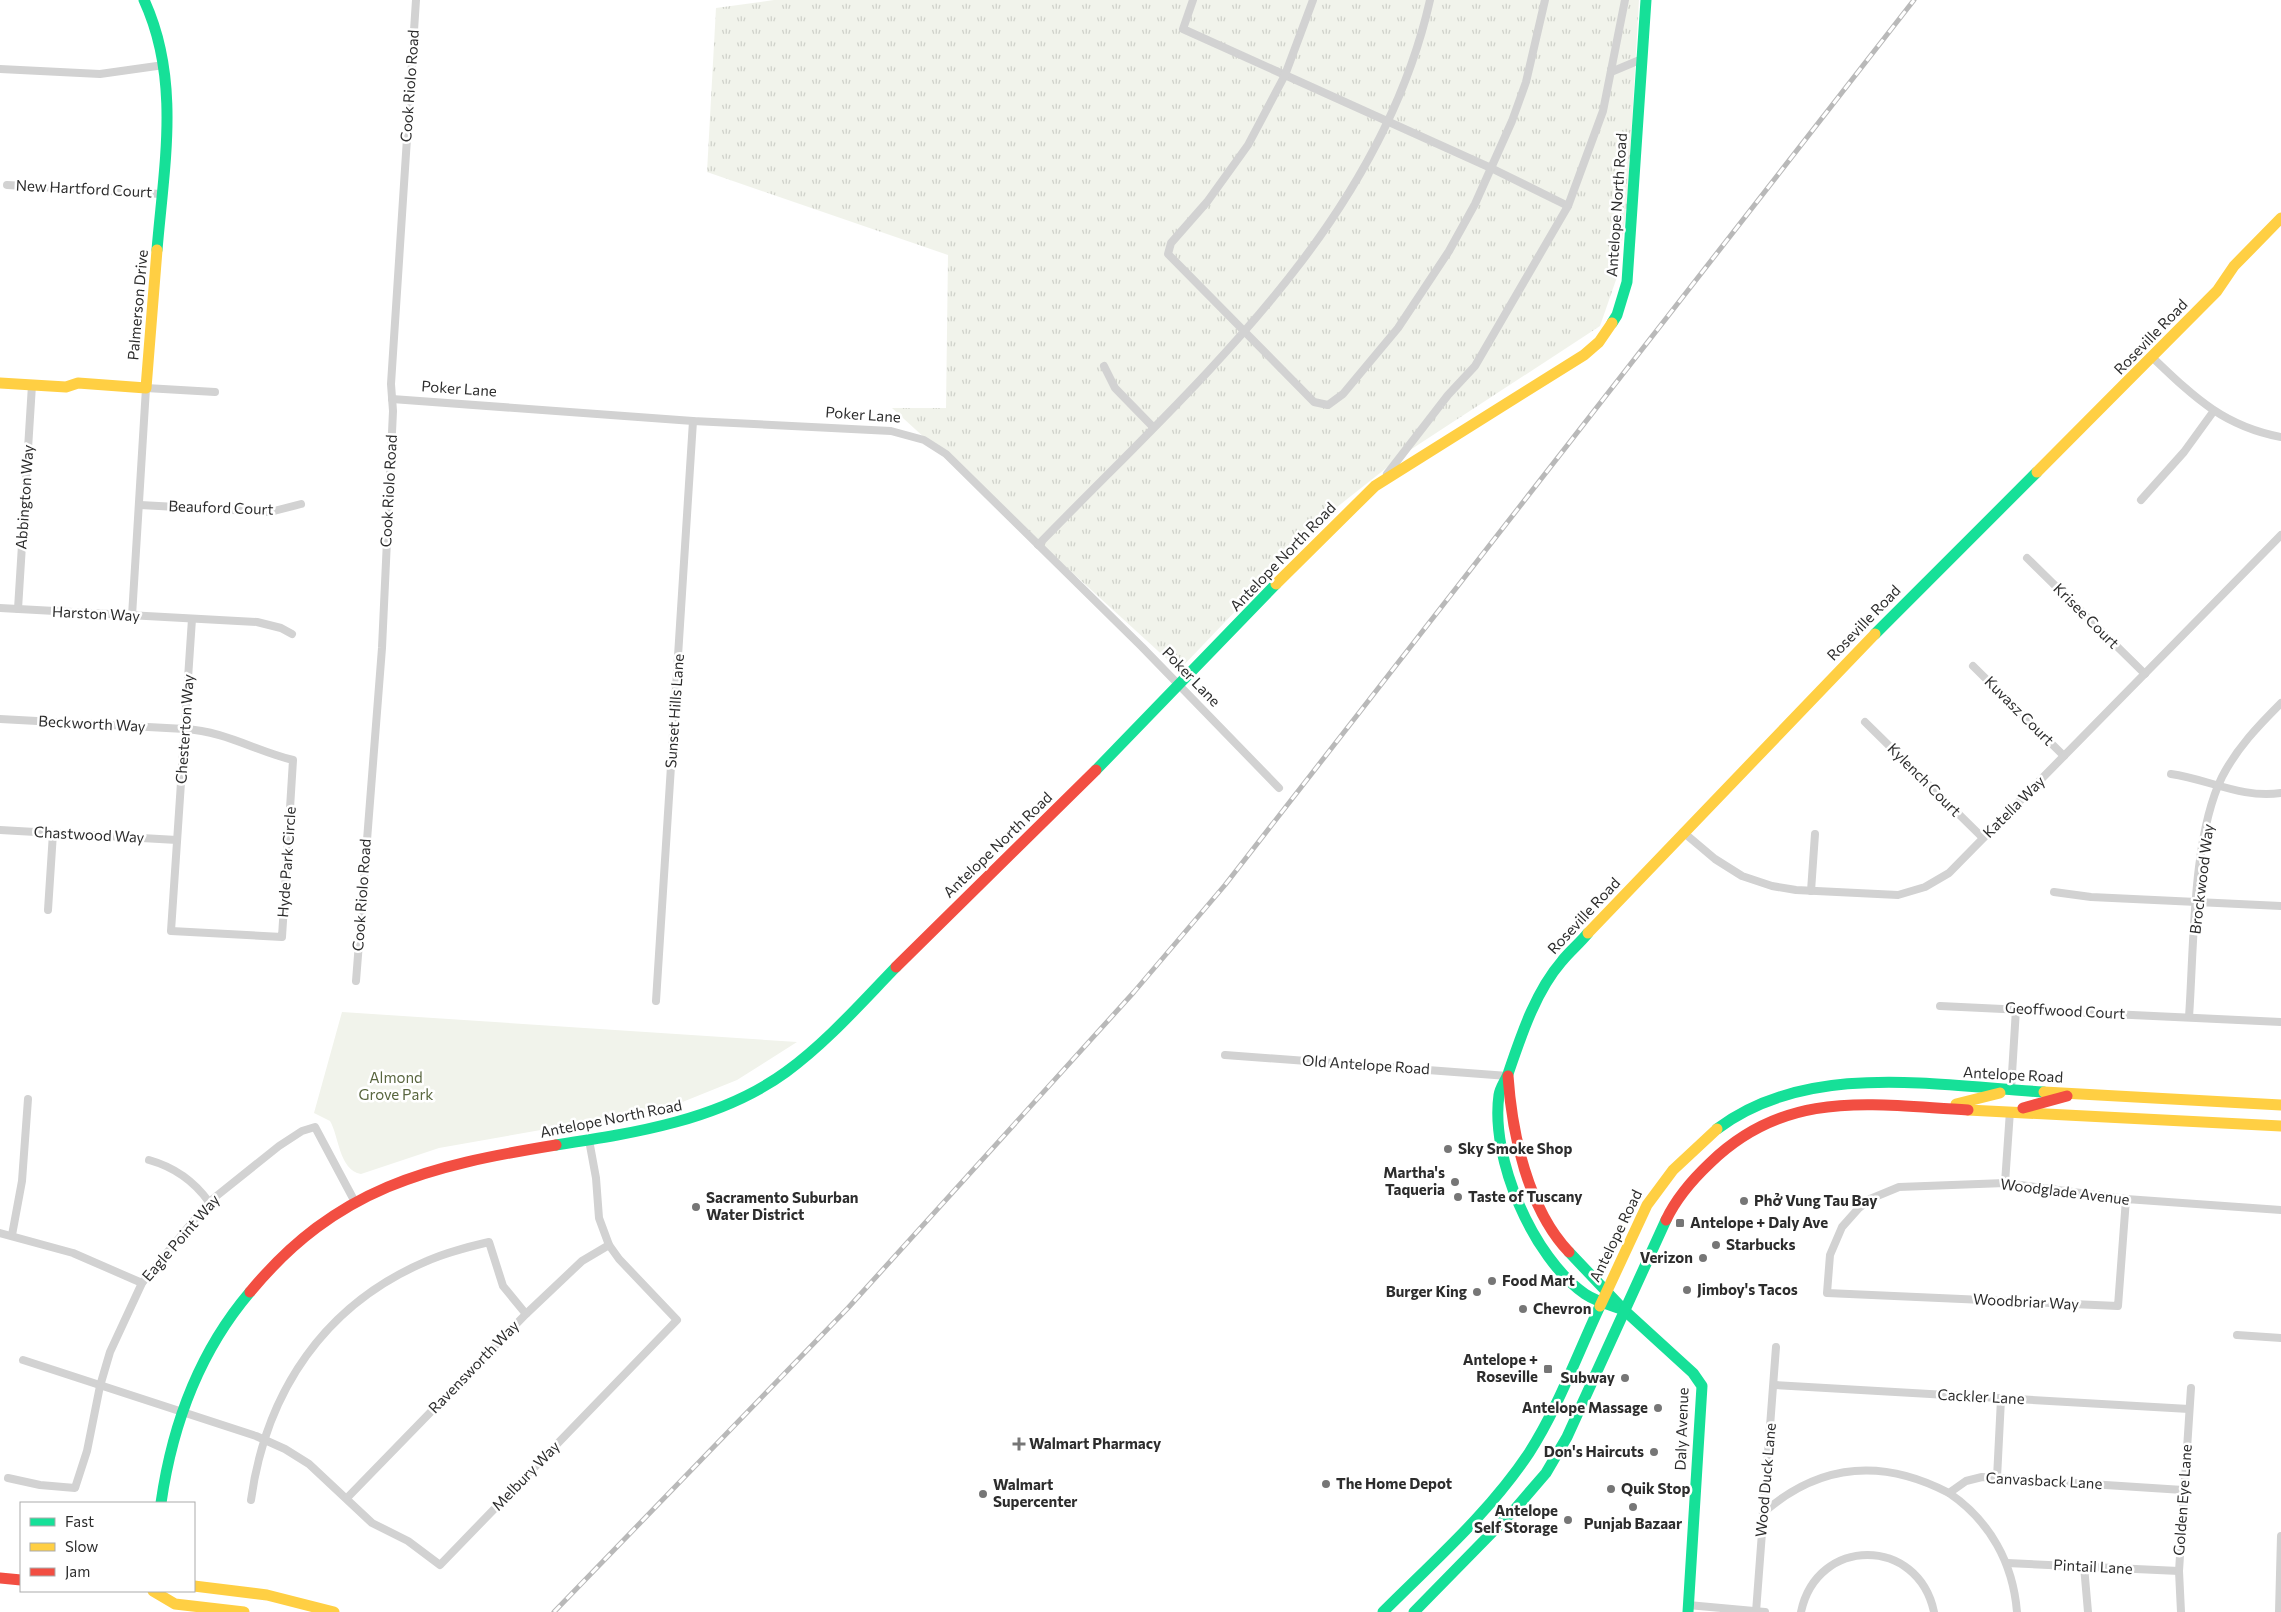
<svg xmlns="http://www.w3.org/2000/svg" width="2281" height="1612" font-family="Commissioner,sans-serif">
<style>
.grass{fill:url(#grass-tufts)}
.park{fill:#f1f3eb}
.lines{fill:none;stroke-linecap:round;stroke-linejoin:round}
.street{stroke:#d2d2d2;stroke-width:8}
.fast{stroke:#16e098;stroke-width:11}
.slow{stroke:#ffcf43;stroke-width:11}
.jam{stroke:#f24e42;stroke-width:11}
.rail-casing{stroke:#b9b9b9;stroke-width:5}
.rail{stroke:#fff;stroke-width:3;stroke-dasharray:9;stroke-linecap:butt}
.poi-dot{fill:#767676;stroke:#fff;stroke-width:2}
.labels{text-anchor:middle;stroke-width:5;stroke-linejoin:round;paint-order:stroke}
.street-label{font-size:15px;fill:#2d2d2d;stroke:#fff}
.park-label{font-size:15px;fill:#58653e;stroke:#fff}
.poi-label{font-size:15px;font-weight:bold;fill:#2d2d2d;stroke:#fff;text-anchor:start}
</style>
<defs>
<pattern id="grass-tufts" width="24" height="20" patternUnits="userSpaceOnUse" patternTransform="scale(1.25)"><rect width="24" height="20" fill="#f1f3eb"/><path d="M3 7l-1-3M5 7V3M7 7l1-3M15 17l-1-3M17 17v-4M19 17l1-3" fill="none" stroke="#cfd1ca"/></pattern>
</defs>
<rect width="100%" height="100%" fill="#fff"/>
<!-- grass -->
<polygon class="grass" points="774,0 1639,0 1627,206 1617,277 1600,326 1404,454 1327,515 1181,668 1169,661 892,408 946,408 948,255 707,172 716,8"/>
<!-- park -->
<path class="park" d="M 342,1012 L 797,1042 L 737,1080 L 680,1103 L 643,1112 L 439,1148 L 361,1174 C 339,1170 339,1136 330,1121 L 314,1113 Z"/>
<g class="lines">
<!-- street -->
<g class="street">
<polyline points="1193,0 1183,29 1491,168 1568,206"/>
<polyline points="1313,0 1285,75 1248,145 1207,202 1171,243 1168,254 1314,402 1328,405 1343,394 1398,328 1449,251 1475,204 1512,121 1526,82 1545,0"/>
<polyline points="0,69 100,74 164,65"/>
<polyline points="1611,72 1642,59"/>
<polyline points="7,185 161,194"/>
<path d="M 2152,357 C 2194,397 2223,426 2281,437"/>
<polyline points="1104,366 1115,388 1153,427"/>
<polyline points="392,399 693,421 891,431 924,440 946,454 1142,647 1279,788"/>
<polyline points="1387,474 1448,395 1475,366 1568,206 1603,111 1625,0"/>
<polyline points="2141,500 2184,452 2213,412"/>
<polyline points="140,505 270,512 301,504"/>
<path d="M 1038,545 C 1193,385 1379,227 1430,0"/>
<polyline points="2027,558 2145,674"/>
<polyline points="0,608 257,622 281,628 292,634"/>
<polyline points="18,609 32,385"/>
<polyline points="132,616 146,388 215,392"/>
<polyline points="1973,666 2064,756"/>
<path d="M 0,719 L 185,729 C 224,731 256,751 293,760 L 282,937 L 171,931 C 178,827 185,723 192,619"/>
<polyline points="1865,722 1983,838"/>
<path d="M 2171,774 C 2208,779 2242,799 2281,793"/>
<polyline points="0,830 177,840"/>
<polyline points="1683,832 1715,859 1742,876 1772,886 1796,890 1898,895 1925,887 1949,873 2281,535"/>
<polyline points="1811,891 1815,834"/>
<polyline points="2054,892 2091,897 2281,906"/>
<polyline points="48,910 53,833"/>
<polyline points="356,981 382,648 393,411 391,384 416,0"/>
<polyline points="656,1001 693,421"/>
<polyline points="1940,1006 2281,1022"/>
<path d="M 2189,1017 C 2194,948 2192,838 2222,777 C 2237,748 2258,726 2281,703"/>
<polyline points="1225,1055 1508,1076"/>
<polyline points="2011,1090 2016,1009"/>
<path d="M 149,1160 C 174,1167 194,1181 209,1202"/>
<polyline points="2005,1183 2010,1111"/>
<polyline points="2126,1199 2118,1306 1827,1293 1830,1255 1842,1227 1858,1209 1870,1199 1899,1187 2005,1183 2126,1199 2281,1210"/>
<polyline points="0,1233 73,1253 142,1283"/>
<polyline points="12,1235 22,1181 28,1099"/>
<polyline points="2237,1335 2281,1338"/>
<polyline points="23,1360 256,1436 285,1449 309,1464 372,1523 408,1541 440,1565 677,1320 619,1259 609,1245 599,1218 596,1178 589,1140"/>
<polyline points="1774,1385 2189,1409"/>
<polyline points="8,1478 40,1485 75,1488 87,1451 100,1386 110,1352 142,1283 209,1202 279,1146 302,1131 315,1127 355,1202"/>
<polyline points="1997,1478 2001,1399"/>
<path d="M 1949,1493 C 1990,1521 2013,1563 2017,1612"/>
<polyline points="347,1498 526,1314 582,1261 609,1245"/>
<path d="M 251,1500 C 266,1391 325,1304 427,1261 C 447,1252 468,1247 489,1242 L 503,1286 L 526,1314"/>
<path d="M 1763,1513 C 1820,1463 1882,1458 1949,1493 L 1966,1481 L 1982,1477 L 2183,1490"/>
<polyline points="2007,1563 2179,1571"/>
<polyline points="2084,1566 2088,1612"/>
<polyline points="1688,1605 1765,1612"/>
<polyline points="1756,1612 1776,1347"/>
<path d="M 1801,1612 C 1817,1536 1918,1536 1934,1612"/>
<polyline points="2181,1612 2179,1571 2191,1388"/>
<polyline points="2279,1612 2281,1536"/>
</g>
<!-- fast -->
<g class="fast">
<path d="M 144,0 C 181,80 164,165 157,250"/>
<polyline points="1612,323 1617,315 1627,282 1646,0"/>
<polyline points="1875,634 2037,472"/>
<polyline points="1096,770 1276,584"/>
<path d="M 1588,933 C 1580,943 1570,951 1562,961 C 1536,991 1522,1033 1509,1071 C 1507,1079 1500,1087 1499,1095 C 1490,1158 1533,1258 1585,1294 C 1597,1302 1611,1305 1624,1310"/>
<path d="M 1717,1129 C 1808,1060 1939,1086 2044,1092"/>
<path d="M 556,1145 C 635,1133 720,1120 786,1072 C 827,1042 861,1003 896,967"/>
<polyline points="1569,1252 1624,1310 1693,1373 1702,1386 1688,1612"/>
<path d="M 161,1503 C 172,1426 199,1352 250,1292"/>
<path d="M 1383,1612 C 1434,1561 1489,1513 1529,1453 C 1558,1408 1577,1355 1600,1306"/>
<polyline points="1414,1612 1515,1509 1546,1473 1567,1437 1666,1220"/>
</g>
<!-- slow -->
<g class="slow">
<polyline points="0,383 66,387 78,383 146,388 157,250"/>
<polyline points="2037,472 2217,291 2234,266 2281,218"/>
<polyline points="1276,584 1375,486 1584,355 1599,342 1612,323"/>
<polyline points="1588,933 1875,634"/>
<polyline points="2044,1092 2281,1105"/>
<polyline points="1956,1104 2000,1093"/>
<polyline points="1968,1110 2281,1126"/>
<polyline points="1600,1306 1647,1205 1673,1170 1717,1129"/>
<polyline points="194,1586 267,1595 334,1612"/>
<polyline points="153,1591 175,1604 244,1612"/>
</g>
<!-- jam -->
<g class="jam">
<polyline points="896,967 1096,770"/>
<path d="M 1508,1076 C 1512,1134 1528,1209 1569,1252"/>
<polyline points="2023,1108 2067,1096"/>
<path d="M 1666,1220 C 1676,1199 1693,1179 1710,1163 C 1787,1088 1871,1105 1968,1110"/>
<path d="M 250,1292 C 337,1187 428,1166 556,1145"/>
<polyline points="0,1578 21,1580"/>
</g>
<!-- rail casing -->
<g class="rail-casing">
<polyline id="rail" points="554,1612 848,1308 1134,992 1225,885 1914,0"/>
</g>
<!-- rail -->
<use href="#rail" class="rail"/>
</g>
<!-- markers -->
<g class="poi-dot">
<circle cx="1448" cy="1149" r="5"/>
<circle cx="1455" cy="1182" r="5"/>
<circle cx="1458" cy="1197" r="5"/>
<circle cx="1744" cy="1201" r="5"/>
<circle cx="696" cy="1207" r="5"/>
<rect x="1675" y="1218" width="10" height="10" rx="2.5"/>
<circle cx="1716" cy="1245" r="5"/>
<circle cx="1703" cy="1258" r="5"/>
<circle cx="1492" cy="1281" r="5"/>
<circle cx="1687" cy="1290" r="5"/>
<circle cx="1477" cy="1292" r="5"/>
<circle cx="1523" cy="1309" r="5"/>
<rect x="1543" y="1364" width="10" height="10" rx="2.5"/>
<circle cx="1625" cy="1378" r="5"/>
<circle cx="1658" cy="1408" r="5"/>
<path d="M1016.5 1436.5h5v5h5v5h-5v5h-5v-5h-5v-5h5z"/>
<circle cx="1654" cy="1452" r="5"/>
<circle cx="1326" cy="1484" r="5"/>
<circle cx="1611" cy="1489" r="5"/>
<circle cx="983" cy="1494" r="5"/>
<circle cx="1633" cy="1507" r="5"/>
<circle cx="1568" cy="1520" r="5"/>
</g>
<g class="labels">
<!-- street labels -->
<g class="street-label">
<text transform="translate(410 86) rotate(-86)" y="5">Cook Riolo Road</text>
<text transform="translate(84 189) rotate(3)" y="5">New Hartford Court</text>
<text transform="translate(1617 205) rotate(-86)" y="5">Antelope North Road</text>
<text transform="translate(138 305) rotate(-85)" y="5">Palmerson Drive</text>
<text transform="translate(2151 337) rotate(-46)" y="5">Roseville Road</text>
<text transform="translate(459 389) rotate(4)" y="5">Poker Lane</text>
<text transform="translate(863 415) rotate(4)" y="5">Poker Lane</text>
<text transform="translate(389 491) rotate(-87)" y="5">Cook Riolo Road</text>
<text transform="translate(25 497) rotate(-86)" y="5">Abbington Way</text>
<text transform="translate(221 508) rotate(2)" y="5">Beauford Court</text>
<text transform="translate(1283 557) rotate(-46)" y="5">Antelope North Road</text>
<text transform="translate(96 614) rotate(3)" y="5">Harston Way</text>
<text transform="translate(2086 616) rotate(45)" y="5">Krisee Court</text>
<text transform="translate(1864 623) rotate(-46)" y="5">Roseville Road</text>
<text transform="translate(1191 677) rotate(46)" y="5">Poker Lane</text>
<text transform="translate(675 711) rotate(-86)" y="5">Sunset Hills Lane</text>
<text transform="translate(2019 711) rotate(45)" y="5">Kuvasz Court</text>
<text transform="translate(92 724) rotate(3)" y="5">Beckworth Way</text>
<text transform="translate(185 729) rotate(-86)" y="5">Chesterton Way</text>
<text transform="translate(1924 780) rotate(45)" y="5">Kylench Court</text>
<text transform="translate(2014 807) rotate(-45)" y="5">Katella Way</text>
<text transform="translate(89 835) rotate(3)" y="5">Chastwood Way</text>
<text transform="translate(998 845) rotate(-44)" y="5">Antelope North Road</text>
<text transform="translate(287 862) rotate(-86)" y="5">Hyde Park Circle</text>
<text transform="translate(2202 879) rotate(-83)" y="5">Brockwood Way</text>
<text transform="translate(362 895) rotate(-86)" y="5">Cook Riolo Road</text>
<text transform="translate(1584 916) rotate(-47)" y="5">Roseville Road</text>
<text transform="translate(2065 1011) rotate(3)" y="5">Geoffwood Court</text>
<text transform="translate(1366 1065) rotate(4)" y="5">Old Antelope Road</text>
<text transform="translate(2013 1075) rotate(3)" y="5">Antelope Road</text>
<text transform="translate(611 1119) rotate(-11)" y="5">Antelope North Road</text>
<text transform="translate(2065 1192) rotate(7)" y="5">Woodglade Avenue</text>
<text transform="translate(1616 1236) rotate(-64)" y="5">Antelope Road</text>
<text transform="translate(181 1238) rotate(-49)" y="5">Eagle Point Way</text>
<text transform="translate(2026 1302) rotate(3)" y="5">Woodbriar Way</text>
<text transform="translate(474 1367) rotate(-46)" y="5">Ravensworth Way</text>
<text transform="translate(1981 1397) rotate(3)" y="5">Cackler Lane</text>
<text transform="translate(1682 1429) rotate(-88)" y="5">Daly Avenue</text>
<text transform="translate(526 1476) rotate(-46)" y="5">Melbury Way</text>
<text transform="translate(1766 1480) rotate(-85)" y="5">Wood Duck Lane</text>
<text transform="translate(2044 1481) rotate(3)" y="5">Canvasback Lane</text>
<text transform="translate(2183 1500) rotate(-86)" y="5">Golden Eye Lane</text>
<text transform="translate(2093 1567) rotate(3)" y="5">Pintail Lane</text>
</g>
<!-- park labels -->
<g class="park-label">
<text x="396" y="1083">Almond<tspan x="396" dy="17">Grove Park</tspan></text>
</g>
<!-- poi labels -->
<g class="poi-label">
<text x="1458" y="1154">Sky Smoke Shop</text>
<text x="1445" y="1178" text-anchor="end">Martha's<tspan x="1445" dy="17">Taqueria</tspan></text>
<text x="1468" y="1202">Taste of Tuscany</text>
<text x="706" y="1203">Sacramento Suburban<tspan x="706" dy="17">Water District</tspan></text>
<text x="1754" y="1206">Phở Vung Tau Bay</text>
<text x="1690" y="1228">Antelope + Daly Ave</text>
<text x="1726" y="1250">Starbucks</text>
<text x="1693" y="1263" text-anchor="end">Verizon</text>
<text x="1502" y="1286">Food Mart</text>
<text x="1697" y="1295">Jimboy's Tacos</text>
<text x="1467" y="1297" text-anchor="end">Burger King</text>
<text x="1533" y="1314">Chevron</text>
<text x="1538" y="1365" text-anchor="end">Antelope +<tspan x="1538" dy="17">Roseville</tspan></text>
<text x="1615" y="1383" text-anchor="end">Subway</text>
<text x="1648" y="1413" text-anchor="end">Antelope Massage</text>
<text x="1029" y="1449">Walmart Pharmacy</text>
<text x="1644" y="1457" text-anchor="end">Don's Haircuts</text>
<text x="1336" y="1489">The Home Depot</text>
<text x="993" y="1490">Walmart<tspan x="993" dy="17">Supercenter</tspan></text>
<text x="1621" y="1494">Quik Stop</text>
<text x="1558" y="1516" text-anchor="end">Antelope<tspan x="1558" dy="17">Self Storage</tspan></text>
<text x="1633" y="1529" text-anchor="middle">Punjab Bazaar</text>
</g>
</g>
<!-- legend -->
<rect x="20" y="1502" width="175" height="90" fill="#ffffff" stroke="#ababab"/>
<rect x="30" y="1518" width="25" height="8" fill="#16e098" stroke="#ababab"/>
<text x="65" y="1527" font-size="15" fill="#2d2d2d">Fast</text>
<rect x="30" y="1543" width="25" height="8" fill="#ffcf43" stroke="#ababab"/>
<text x="65" y="1552" font-size="15" fill="#2d2d2d">Slow</text>
<rect x="30" y="1568" width="25" height="8" fill="#f24e42" stroke="#ababab"/>
<text x="65" y="1577" font-size="15" fill="#2d2d2d">Jam</text>
</svg>
